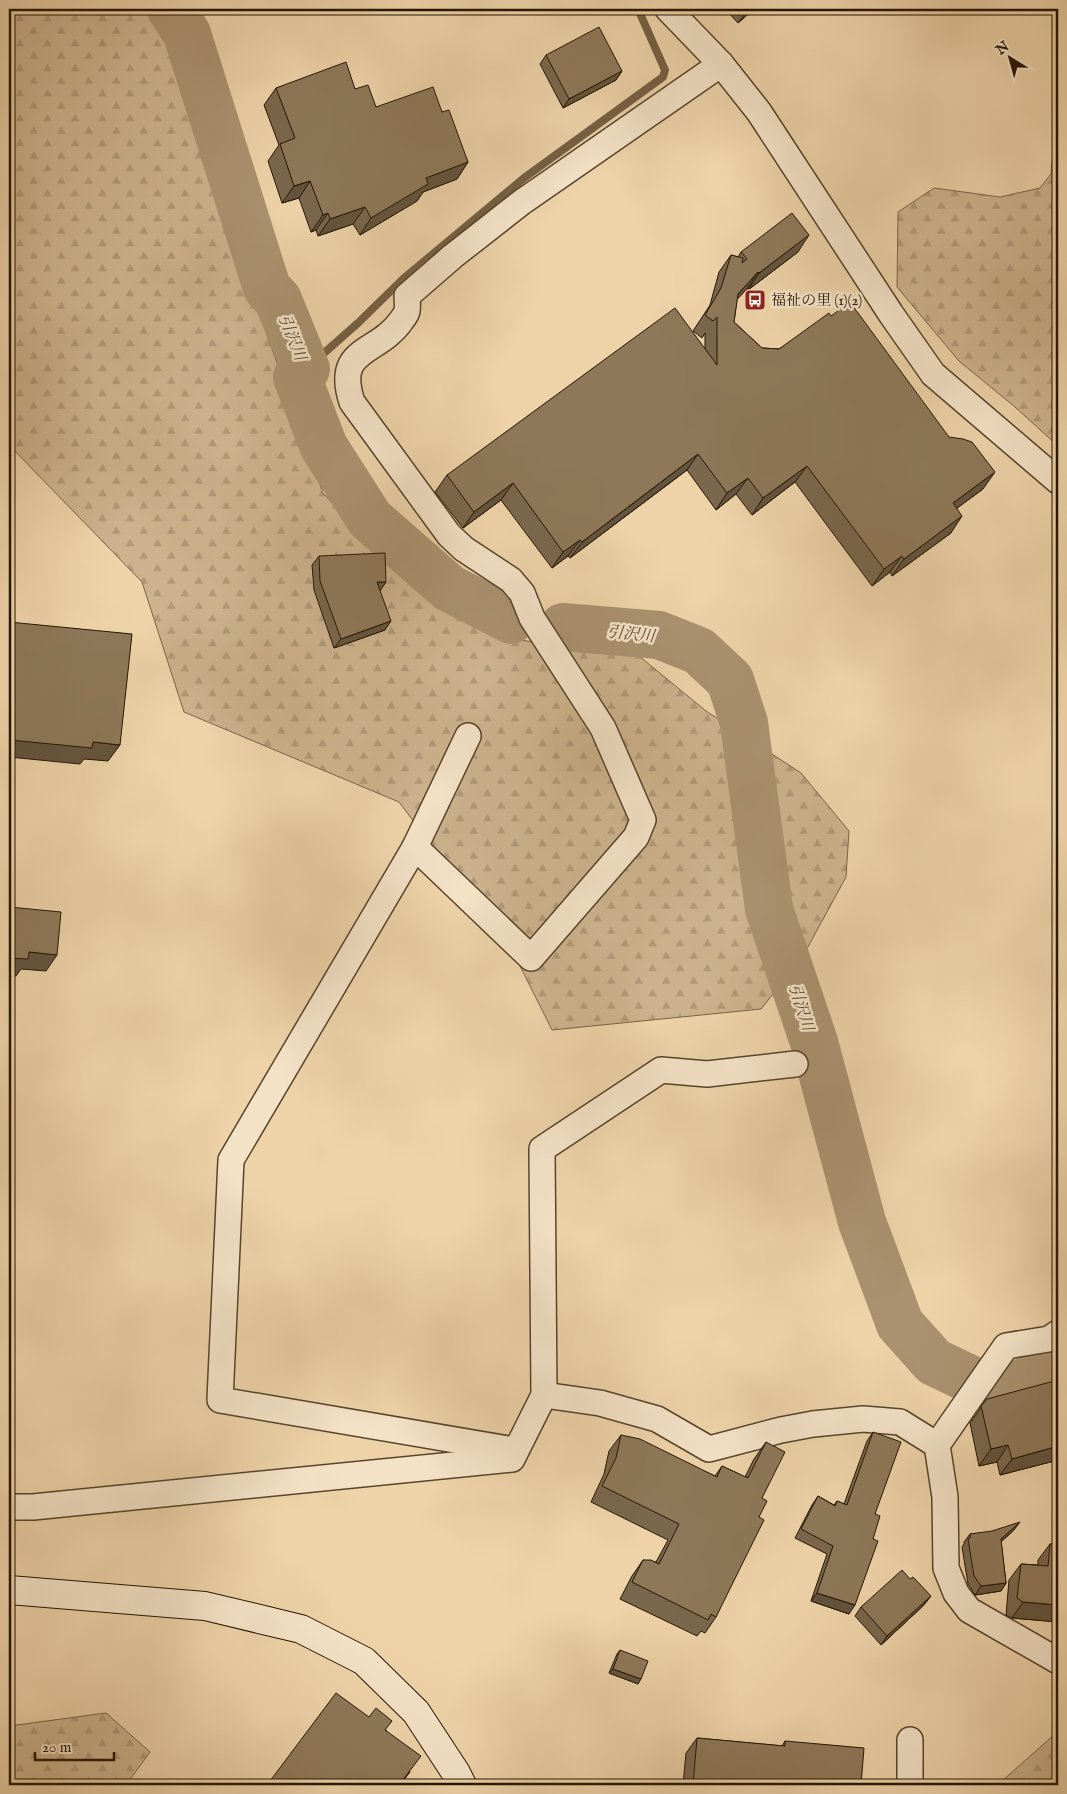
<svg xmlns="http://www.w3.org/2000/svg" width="1067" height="1794" font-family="'IM FELL English','Noto Serif JP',serif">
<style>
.forest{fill:url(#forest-firs);stroke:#786448}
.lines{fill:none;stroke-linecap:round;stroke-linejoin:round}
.stream{stroke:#756044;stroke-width:8}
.river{stroke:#aa9270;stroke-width:48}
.street-casing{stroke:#57442c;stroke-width:28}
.secondary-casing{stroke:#251502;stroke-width:30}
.street{stroke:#f4e2c7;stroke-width:25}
.secondary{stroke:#f4e2c7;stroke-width:28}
.wall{fill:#7a674d;stroke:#251502}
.shaded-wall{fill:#63543e;stroke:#251502}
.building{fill:#8e7859;stroke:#251502}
.labels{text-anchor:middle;stroke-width:5;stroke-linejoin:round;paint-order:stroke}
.poi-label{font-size:15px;fill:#251502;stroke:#f4e2c7;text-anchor:start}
.water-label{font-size:16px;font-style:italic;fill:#5a472e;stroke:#f4e2c7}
</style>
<defs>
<pattern id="forest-firs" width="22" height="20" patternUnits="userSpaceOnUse" patternTransform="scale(1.25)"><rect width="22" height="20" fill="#ccb38d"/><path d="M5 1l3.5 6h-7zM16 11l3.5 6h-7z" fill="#af9978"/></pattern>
</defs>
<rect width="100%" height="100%" fill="#eed3a9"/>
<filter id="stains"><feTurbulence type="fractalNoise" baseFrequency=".004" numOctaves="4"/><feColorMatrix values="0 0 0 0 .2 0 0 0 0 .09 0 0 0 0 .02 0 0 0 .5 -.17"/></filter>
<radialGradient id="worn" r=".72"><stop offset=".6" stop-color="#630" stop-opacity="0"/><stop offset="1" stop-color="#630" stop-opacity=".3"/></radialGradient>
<!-- forest -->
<g class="forest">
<polygon points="9,9 193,9 231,182 252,292 323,493 403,579 512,639 639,656 706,711 801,773 849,831 846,877 803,956 761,1009 552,1030 514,954 399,802 184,712 142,582 9,445"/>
<polygon points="1058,124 1058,446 1015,407 959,361 897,287 898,212 934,188 1000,197 1040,188 1051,174 1055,129"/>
<polygon points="106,1713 150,1752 126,1785 9,1785 9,1726"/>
<polygon points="1054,1735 1058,1736 1058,1785 1001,1785 1001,1782"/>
</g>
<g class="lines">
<!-- stream -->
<polyline class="stream" points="306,369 358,323 403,279 524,178 663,77 665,70 638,9"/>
<!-- river -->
<g class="river">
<polyline points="171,9 187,34 267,288 278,300 306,369 297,377 324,447 370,519 449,588 511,620"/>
<polyline points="563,627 659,635 699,651 730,680 744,723 769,909 814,1042 862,1222 900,1324 934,1362 978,1383 996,1386 1022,1383 1058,1362"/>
</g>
<!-- street casing -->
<g class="street-casing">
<g id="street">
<polyline points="668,9 721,64 759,112 891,314 933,374 1058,481"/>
<polyline points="468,736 415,847 231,1160 220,1400 514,1450"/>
<path d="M 415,847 L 531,958 L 636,837 L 643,820 L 603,728 L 532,618 L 522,593 L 511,580 L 464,549 L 449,535 L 352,402 C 334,347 377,355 401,321 C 403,318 406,315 407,311 C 408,306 407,300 407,296 L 453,256 L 522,202 L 721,64"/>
<polyline points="1058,1333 1049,1339 1006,1346 937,1445 945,1497 946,1568 956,1593 969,1610 1058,1661"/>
<polyline points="544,1395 600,1403 657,1419 709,1449 781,1430 813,1424 863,1419 900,1422 937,1445"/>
<polyline points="9,1507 33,1507 512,1459 544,1395 542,1149 661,1070 707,1074 795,1064"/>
<polyline points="910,1740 910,1785"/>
</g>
</g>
<!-- secondary casing -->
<g class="secondary-casing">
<polyline id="secondary" points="9,1590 205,1606 301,1629 364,1661 416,1712 456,1773 462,1785"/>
</g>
<!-- street -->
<use href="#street" class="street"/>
<!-- secondary -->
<use href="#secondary" class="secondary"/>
</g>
<!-- wall -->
<g class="wall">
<polygon points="273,9 285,9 281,14"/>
<polygon points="725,9 754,9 738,23"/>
<polygon points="546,55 622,71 616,80 563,108 540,64"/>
<polygon points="276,88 355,89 376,107 442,112 468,162 457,179 423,192 417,201 360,235 353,224 318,236 316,230 311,232 299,198 282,203 268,161 279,145 264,105"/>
<polygon points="741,252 798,252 748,290 747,289 737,299 734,322 762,348 779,349 831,316 983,489 957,508 951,533 892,576 890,572 872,586 795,482 752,515 736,494 716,510 687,470 570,558 568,556 552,568 501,500 463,528 435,492 447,475 705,349 705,333 702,338 693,331 710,305 719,272 731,255 738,257"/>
<polygon points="319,556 386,582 380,590 385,630 334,648 314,590 312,565"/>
<polygon points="987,1399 1058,1460 1000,1475 997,1462 979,1466 970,1423"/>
<polygon points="873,1432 875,1514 873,1539 849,1614 811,1601 827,1554 795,1538 812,1505 818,1496 834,1505 837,1501 844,1504 867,1441"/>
<polygon points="621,1435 715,1476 722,1466 745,1477 754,1459 766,1442 762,1498 759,1517 716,1617 705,1633 701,1631 697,1636 620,1599 632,1576 643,1560 656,1562 668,1540 591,1502 604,1474 609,1451"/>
<polygon points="1014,1530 1001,1542 1006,1583 1001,1591 975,1595 968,1584 962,1547 964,1544 964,1542 970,1534"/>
<polygon points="1053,1542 1058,1622 1012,1618 1006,1615 1009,1580 1021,1564 1038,1565 1038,1560 1050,1544 1051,1544"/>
<polygon points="924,1605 881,1645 855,1616 861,1607"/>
<polygon points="620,1650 638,1684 609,1673 617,1654"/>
<polygon points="369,1717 386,1730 410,1772 400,1785 267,1785"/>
<polygon points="697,1738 782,1746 785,1741 861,1785 669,1785 670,1783 683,1784 686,1753"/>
</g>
<!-- shaded-wall -->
<g class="shaded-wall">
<polygon points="751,9 754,9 738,23 745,14"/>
<polygon points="622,71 616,80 563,108 569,99"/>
<polygon points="468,162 457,179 423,192 417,201 360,235 371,218 426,178"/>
<polygon points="310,181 299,198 282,203 294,186"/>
<polygon points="365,207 353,224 318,236 330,219"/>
<polygon points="328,213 316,230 311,232 323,215"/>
<polygon points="809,235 798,252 748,290 759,273"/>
<polygon points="758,272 747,289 726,311 738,294"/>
<polygon points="698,454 687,470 570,558 582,542"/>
<polygon points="807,466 795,482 752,515 763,498"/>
<polygon points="995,472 983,489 941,520 953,503"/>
<polygon points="748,478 736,494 716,510 727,493"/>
<polygon points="513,483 501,500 463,528 474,512"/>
<polygon points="962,516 951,533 892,576 904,559"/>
<polygon points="580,540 568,556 552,568 563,552"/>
<polygon points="902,556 890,572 872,586 884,569"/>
<polygon points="377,582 386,582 380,591"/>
<polygon points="391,621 385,630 334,648 341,639"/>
<polygon points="10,740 93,742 120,745 108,761 84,759 80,764 9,757 9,742"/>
<polygon points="29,952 57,955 46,971 21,969 16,976 9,975 9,958"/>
<polygon points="1008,1445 997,1462 979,1466 991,1449"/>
<polygon points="1058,1446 1058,1460 1000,1475 1012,1459"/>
<polygon points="1020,1522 1014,1530 995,1547 1001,1539"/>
<polygon points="1006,1583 1001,1591 975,1595 981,1586"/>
<polygon points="817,1593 855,1605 849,1614 811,1601"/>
<polygon points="931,1596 924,1605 881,1645 887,1636"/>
<polygon points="1023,1602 1058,1605 1058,1622 1012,1618"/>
<polygon points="613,1669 641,1679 638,1684 609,1673"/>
</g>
<!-- building -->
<g class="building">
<polygon points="740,9 751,9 745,14"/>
<polygon points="599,27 622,71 569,99 546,55"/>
<polygon points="346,62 355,89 368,85 376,107 433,87 442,112 449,110 468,162 426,178 428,184 371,218 365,207 330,219 328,213 323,215 310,181 294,186 280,144 295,138 276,88"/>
<polygon points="792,213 809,235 759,273 758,272 738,294 734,322 762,348 779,349 829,313 831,316 850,302 949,437 963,439 972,442 995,472 953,503 962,516 904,559 902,556 884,569 807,466 763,498 748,478 727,493 698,454 582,542 580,540 563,552 513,483 474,512 447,475 675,308 717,365 717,317 713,321 705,315 721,288 731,255 743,258 742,263 747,259 741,252"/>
<polygon points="385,553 386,582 377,582 391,621 341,639 320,581 319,556"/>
<polygon points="9,622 132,634 120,745 93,742 92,748 10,740 9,749"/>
<polygon points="9,907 61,912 57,955 29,952 28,959 9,958"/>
<polygon points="1058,1380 1058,1446 1012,1459 1008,1445 991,1449 981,1406 987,1399"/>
<polygon points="873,1432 901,1442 875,1514 880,1516 873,1539 878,1541 855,1605 817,1593 833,1546 801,1529 818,1496 835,1506 837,1501 847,1505"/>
<polygon points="621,1435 640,1439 717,1477 722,1466 748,1478 766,1442 785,1452 762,1498 767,1501 759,1517 764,1520 716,1617 711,1614 708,1620 632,1582 643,1560 651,1560 659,1564 679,1524 602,1486 616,1458"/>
<polygon points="1020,1522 1001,1539 1006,1583 981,1586 974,1576 968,1539 970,1538 970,1534 992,1531"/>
<polygon points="1053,1542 1058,1542 1058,1605 1023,1602 1017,1598 1021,1564 1048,1566 1050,1544 1053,1544"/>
<polygon points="902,1570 910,1579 913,1577 931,1596 887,1636 861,1607"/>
<polygon points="620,1650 648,1661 641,1679 613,1669"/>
<polygon points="336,1693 369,1717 376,1708 392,1721 385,1730 421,1756 399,1785 376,1785 369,1781 366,1785 267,1785"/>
<polygon points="697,1738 785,1746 785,1741 864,1748 861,1785 693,1785"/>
<polygon points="670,1783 692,1785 670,1785"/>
</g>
<!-- icons -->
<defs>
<g id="bus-square" transform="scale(1.125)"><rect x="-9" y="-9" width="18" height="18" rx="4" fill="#8f2418" stroke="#f4e2c7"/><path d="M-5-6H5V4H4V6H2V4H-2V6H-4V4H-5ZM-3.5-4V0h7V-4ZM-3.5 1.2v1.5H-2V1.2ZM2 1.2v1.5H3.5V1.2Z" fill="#fff"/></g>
</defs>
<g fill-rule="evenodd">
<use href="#bus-square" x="755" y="300"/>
</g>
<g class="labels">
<!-- poi labels -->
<g class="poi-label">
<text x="771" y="305">福祉の里 (1)(2)</text>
</g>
<!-- water labels -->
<g class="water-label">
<text transform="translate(293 337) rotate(68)" y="6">引沢川</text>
<text transform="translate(631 633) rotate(6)" y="6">引沢川</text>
<text transform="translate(802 1007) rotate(72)" y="6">引沢川</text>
</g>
</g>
<!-- margin -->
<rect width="1067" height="1794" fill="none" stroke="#eed3a9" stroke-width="30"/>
<rect x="10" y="10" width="1047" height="1774" fill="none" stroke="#251502" stroke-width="2.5"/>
<rect x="15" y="15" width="1037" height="1764" fill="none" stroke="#251502"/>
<!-- north arrow -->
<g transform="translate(1010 58) rotate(323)" stroke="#f4e2c7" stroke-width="4" paint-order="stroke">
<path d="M0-4L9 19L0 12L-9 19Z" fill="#251502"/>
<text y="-8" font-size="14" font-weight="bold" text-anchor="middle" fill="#251502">N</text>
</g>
<!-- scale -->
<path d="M35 1752v8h79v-8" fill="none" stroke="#251502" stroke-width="2.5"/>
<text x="42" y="1752" font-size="15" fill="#251502" stroke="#f4e2c7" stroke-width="4" paint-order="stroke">20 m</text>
<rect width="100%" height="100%" filter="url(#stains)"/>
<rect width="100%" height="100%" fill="url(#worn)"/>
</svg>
